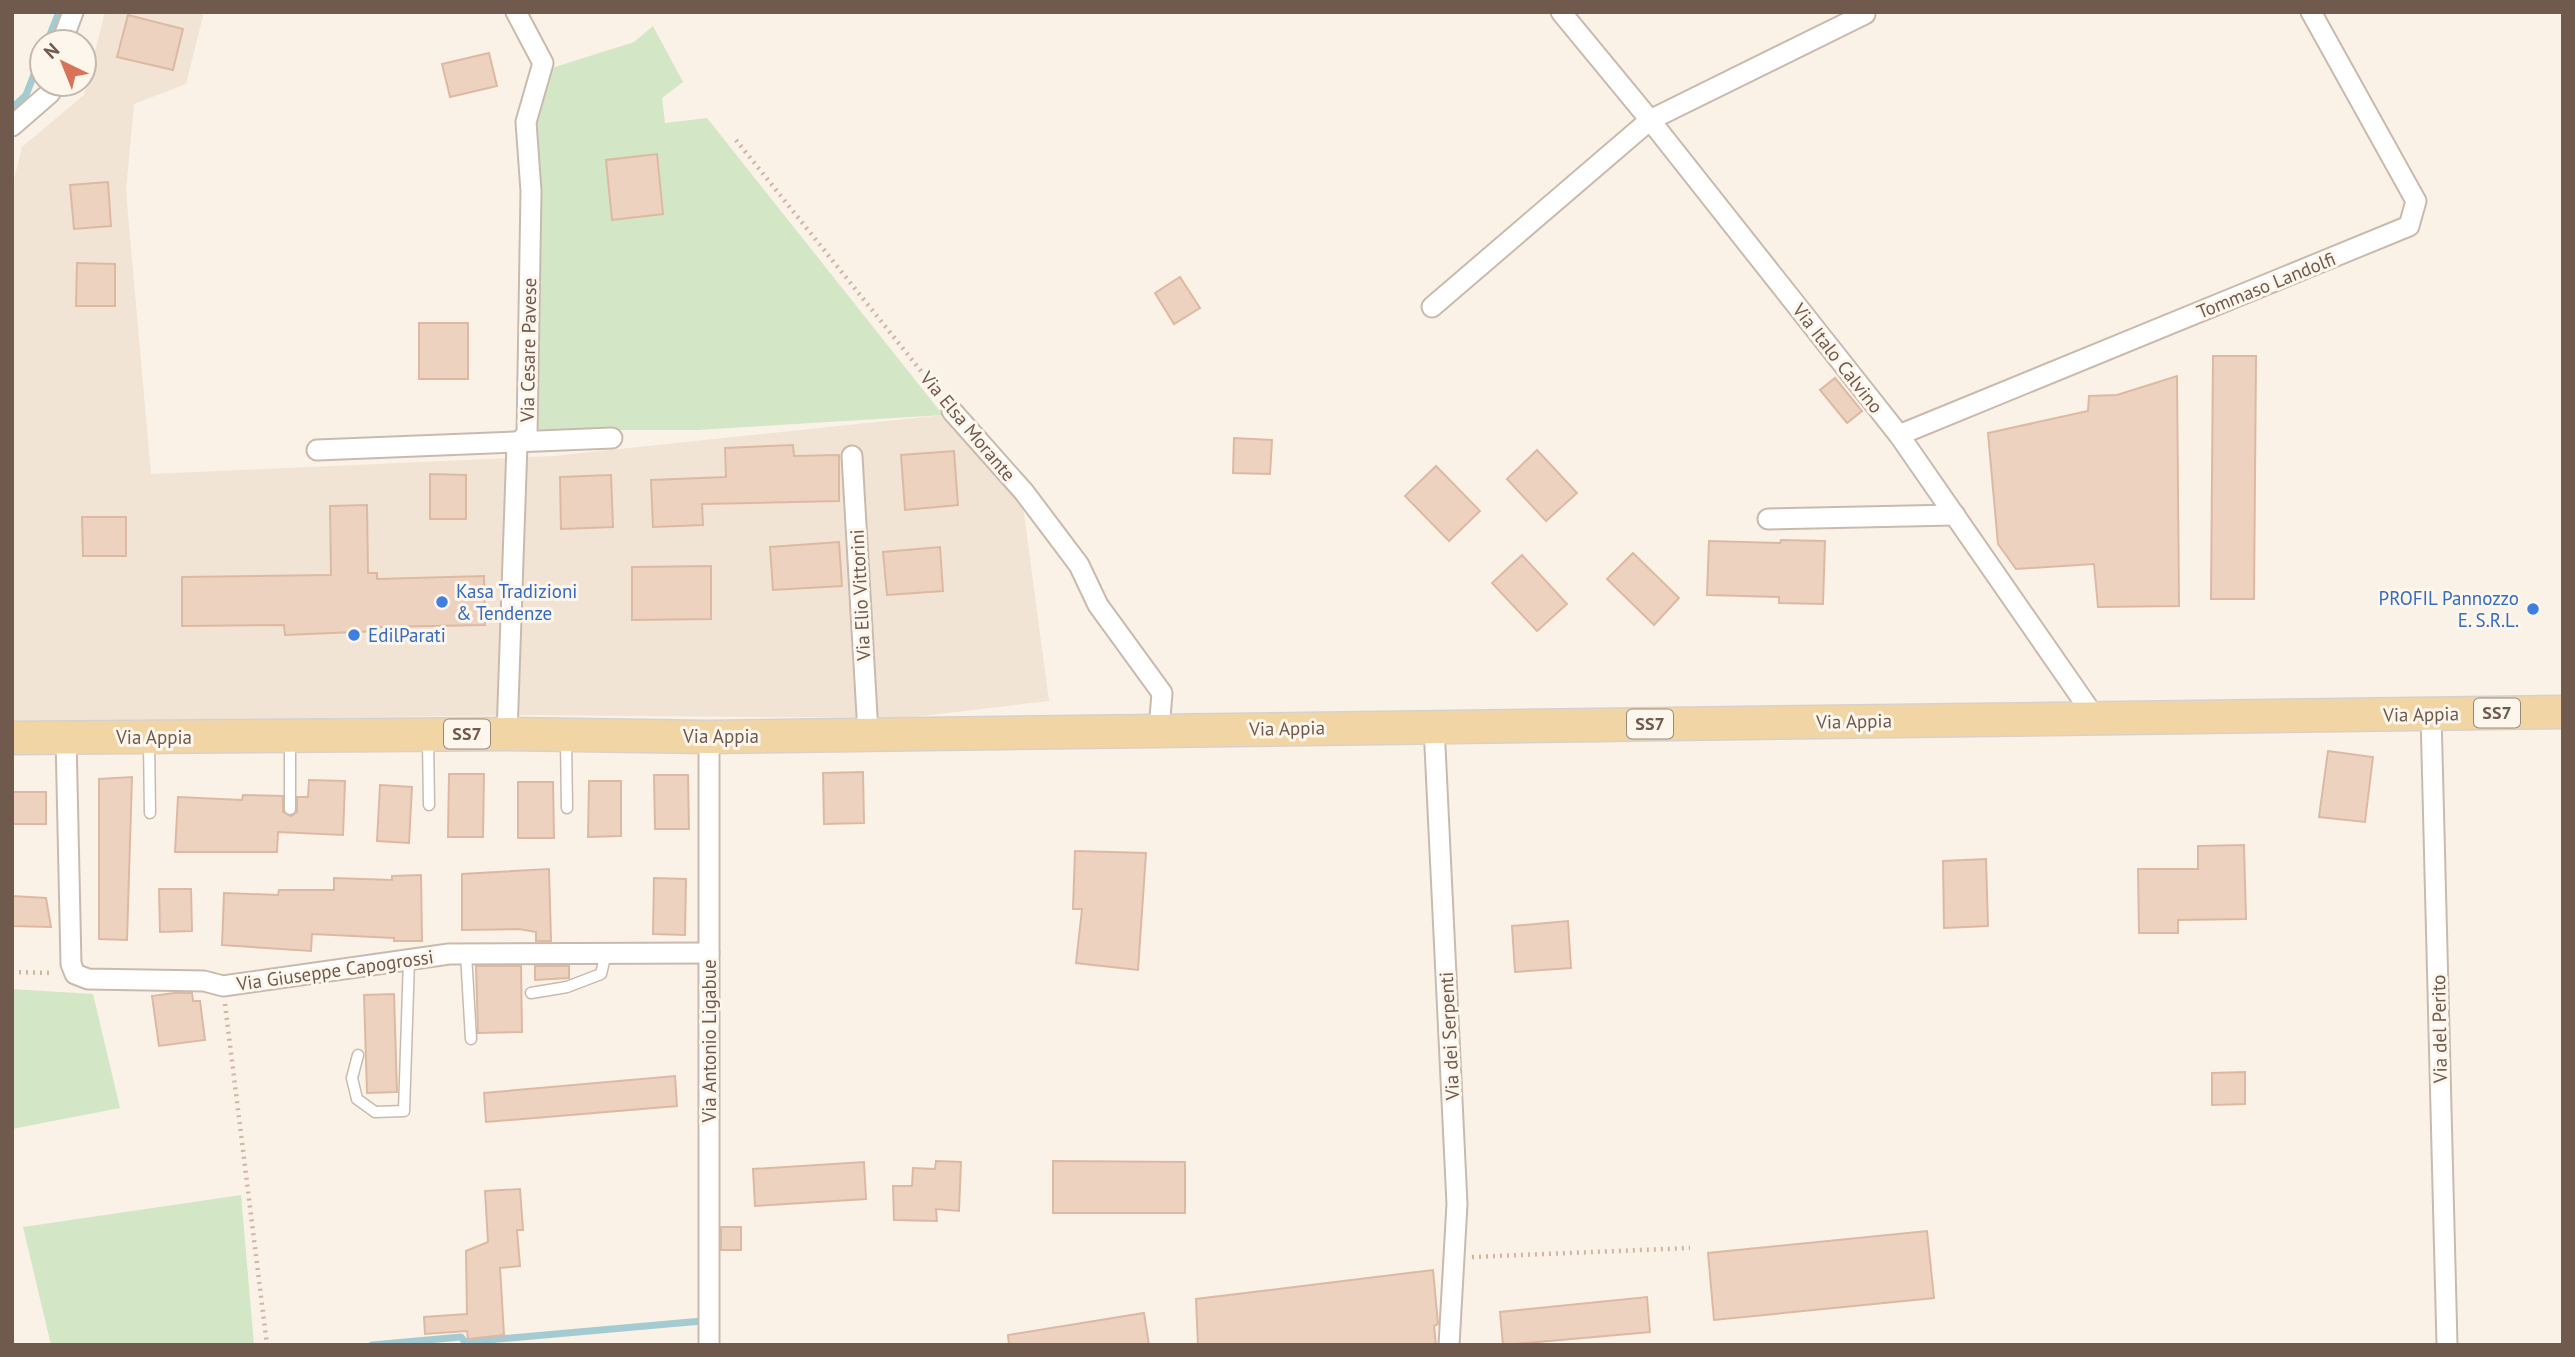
<svg xmlns="http://www.w3.org/2000/svg" width="2575" height="1357" font-family="'PT Sans',sans-serif">
<style>
.residential{fill:#f1e4d5}
.green{fill:#d3e6c6}
.lines{fill:none;stroke-linecap:round;stroke-linejoin:round}
.stream{stroke:#a4cbd2;stroke-width:7}
.building{fill:#edd2c0;stroke:#ddb9a2;stroke-width:2}
.service-casing{stroke:#cabaad;stroke-width:13}
.minor-casing{stroke:#cabaad;stroke-width:23}
.primary-casing{stroke:#d7d1cd;stroke-width:35}
.path{stroke:#d1b5a4;stroke-width:4.5;stroke-dasharray:2 5;stroke-linecap:butt}
.service{stroke:#fff;stroke-width:10}
.minor{stroke:#fff;stroke-width:19}
.primary{stroke:#f2d5a5;stroke-width:32}
.shop-dot{fill:#3f7fe0;stroke:#fdf6ec;stroke-width:2.5}
.labels{text-anchor:middle;stroke-width:6;stroke-linejoin:round;paint-order:stroke}
.shield{fill:#fdf6ec;stroke:#9a897d;stroke-width:2}
.shield-label{font-size:18px;font-weight:bold;fill:#705a4d}
.street-label{font-size:19px;fill:#705a4d;stroke:#fdf6ec}
.shop-label{font-size:19px;fill:#366cbe;stroke:#fdf6ec;text-anchor:start}
</style>
<rect width="100%" height="100%" fill="#faf2e6"/>
<!-- residential -->
<polygon class="residential" points="105,12 204,12 186,84 134,104 126,191 151,474 553,456 943,415 1023,506 1049,701 904,718 521,715 12,722 12,187 22,147 84,95"/>
<!-- green -->
<g class="green">
<polygon points="653,26 683,82 662,98 665,123 707,118 943,415 697,430 534,430 533,118 552,68 634,42"/>
<polygon points="12,989 93,994 120,1108 12,1129"/>
<polygon points="241,1195 254,1345 51,1345 23,1227"/>
</g>
<g class="lines">
<!-- stream -->
<g class="stream">
<polyline points="47,42 59,12"/>
<polyline points="12,108 26,95 42,54"/>
<polyline points="372,1345 461,1337 465,1342 702,1321"/>
</g>
</g>
<!-- building -->
<g class="building">
<polygon points="128,15 183,29 173,70 117,57"/>
<polygon points="489,53 497,86 450,97 442,64"/>
<polygon points="657,154 663,214 612,220 606,160"/>
<polygon points="108,182 111,226 74,229 70,185"/>
<polygon points="77,263 115,264 115,306 76,306"/>
<polygon points="1180,277 1200,308 1174,324 1155,293"/>
<rect x="419" y="323" width="49" height="56"/>
<polygon points="2213,356 2256,356 2254,599 2211,599"/>
<polygon points="2177,376 2179,606 2098,607 2094,564 2016,569 1998,544 1988,433 2088,411 2089,396 2117,395"/>
<polygon points="1835,378 1862,411 1847,423 1820,390"/>
<polygon points="1234,438 1272,440 1270,474 1233,473"/>
<polygon points="793,445 794,456 839,455 839,501 702,504 703,525 653,527 651,480 726,477 725,448"/>
<polygon points="1537,450 1577,493 1546,521 1507,479"/>
<polygon points="954,451 958,505 905,510 901,455"/>
<polygon points="1436,466 1480,511 1449,541 1405,496"/>
<polygon points="430,474 466,475 466,519 430,519"/>
<polygon points="611,475 613,527 561,529 560,477"/>
<polygon points="367,505 368,573 377,573 377,579 484,576 485,625 379,627 379,631 285,635 284,625 182,626 182,577 331,575 330,506"/>
<polygon points="82,517 126,517 126,556 83,556"/>
<polygon points="1781,540 1825,541 1823,604 1779,603 1779,597 1707,595 1709,541 1780,543"/>
<polygon points="839,542 842,586 773,590 770,547"/>
<polygon points="940,547 943,591 887,595 883,552"/>
<polygon points="1633,553 1679,598 1654,625 1607,579"/>
<polygon points="1522,555 1567,604 1537,631 1492,583"/>
<polygon points="711,566 711,619 632,620 632,567"/>
<polygon points="2328,751 2373,757 2365,822 2319,817"/>
<polygon points="863,772 864,823 824,824 823,773"/>
<polygon points="449,774 484,774 483,837 448,837"/>
<polygon points="654,775 688,775 689,829 655,829"/>
<polygon points="132,777 127,940 99,939 99,779"/>
<polygon points="309,780 345,781 343,835 278,832 277,852 175,852 178,797 242,800 243,795 283,796 283,812 291,816 297,812 297,797 308,797"/>
<polygon points="589,781 621,781 621,836 588,837"/>
<polygon points="518,782 553,782 554,838 518,838"/>
<polygon points="380,785 412,787 409,843 377,841"/>
<rect x="12" y="792" width="34" height="32"/>
<polygon points="2244,845 2246,919 2178,920 2178,933 2139,933 2138,869 2198,869 2198,846"/>
<polygon points="1075,851 1146,853 1138,970 1076,963 1082,909 1073,909"/>
<polygon points="1986,859 1988,926 1944,928 1943,861"/>
<polygon points="549,869 551,941 536,941 536,932 519,929 462,930 462,874"/>
<polygon points="421,875 422,941 394,941 394,938 312,934 311,951 222,945 224,893 278,895 279,890 334,890 334,878 392,880 392,876"/>
<polygon points="654,878 686,879 685,935 653,934"/>
<polygon points="159,889 191,889 192,931 160,932"/>
<polygon points="12,896 46,898 51,927 12,926"/>
<polygon points="1568,921 1571,968 1515,972 1512,926"/>
<polygon points="476,966 521,966 522,1032 478,1033"/>
<polygon points="535,966 569,966 569,978 535,980"/>
<polygon points="174,993 192,993 193,1001 200,1001 205,1040 159,1046 152,996"/>
<polygon points="394,994 397,1092 367,1093 364,995"/>
<polygon points="2245,1072 2245,1104 2212,1105 2212,1073"/>
<polygon points="675,1076 677,1106 486,1122 484,1093"/>
<polygon points="936,1161 961,1162 959,1211 936,1209 937,1221 894,1220 893,1186 912,1186 913,1168 935,1169"/>
<polygon points="1053,1161 1185,1162 1185,1213 1053,1213"/>
<polygon points="864,1162 866,1199 755,1206 753,1169"/>
<polygon points="520,1189 523,1230 517,1230 520,1266 500,1268 504,1335 468,1339 467,1331 425,1334 424,1317 467,1314 466,1251 488,1242 485,1191"/>
<rect x="721" y="1227" width="20" height="23"/>
<polygon points="1927,1231 1934,1298 1714,1320 1708,1253"/>
<polygon points="1433,1270 1438,1324 1434,1326 1436,1345 1198,1345 1196,1299"/>
<polygon points="1647,1297 1650,1332 1503,1345 1500,1312"/>
<polygon points="1144,1313 1149,1345 1009,1345 1008,1335"/>
</g>
<g class="lines">
<!-- service casing -->
<g class="service-casing">
<g id="service">
<polyline points="428,739 429,805"/>
<polyline points="566,739 567,808"/>
<polyline points="149,741 150,813"/>
<polyline points="290,809 290,740"/>
<polyline points="466,954 471,1039"/>
<polyline points="531,993 567,987 601,974 606,953"/>
<polyline points="358,1055 352,1078 357,1099 375,1112 404,1111 409,960"/>
</g>
</g>
<!-- minor casing -->
<g class="minor-casing">
<g id="minor">
<polyline points="1561,12 1650,120 1899,435 2096,719"/>
<polyline points="62,42 73,12"/>
<polyline points="12,126 50,93 55,84"/>
<polyline points="1432,307 1650,120 1865,14"/>
<polyline points="952,411 1024,492 1079,565 1098,605 1162,693 1159,730"/>
<polyline points="1899,435 2409,226 2416,201 2311,12"/>
<polyline points="317,450 612,438"/>
<polyline points="852,456 868,733"/>
<polyline points="1768,519 1955,515"/>
<polyline points="2431,714 2447,1345"/>
<polyline points="1434,726 1457,1204 1449,1345"/>
<polyline points="507,734 517,444 527,434 531,191 526,122 543,63 516,12"/>
<polyline points="66,737 71,964 75,974 88,979 204,981 223,986 449,954 709,953"/>
<polyline points="709,737 709,1345"/>
</g>
</g>
<!-- primary casing -->
<g class="primary-casing">
<polyline id="primary" points="12,738 507,734 709,737 2563,712"/>
</g>
<!-- path -->
<g class="path">
<polyline points="736,140 941,396"/>
<polyline points="12,972 53,973"/>
<polyline points="225,1004 267,1345"/>
<polyline points="1472,1257 1690,1248"/>
</g>
<!-- service -->
<use href="#service" class="service"/>
<!-- minor -->
<use href="#minor" class="minor"/>
<!-- primary -->
<use href="#primary" class="primary"/>
</g>
<!-- markers -->
<g class="shop-dot">
<circle cx="442" cy="602" r="7"/>
<circle cx="2533" cy="609" r="7"/>
<circle cx="354" cy="635" r="7"/>
</g>
<g class="labels">
<!-- shield labels -->
<g class="shield">
<rect x="2474" y="698.5" width="46" height="29" rx="5"/>
<rect x="1627" y="709.5" width="46" height="29" rx="5"/>
<rect x="444" y="719.5" width="46" height="29" rx="5"/>
</g>
<g class="shield-label">
<text x="2497" y="719">SS7</text>
<text x="1650" y="730">SS7</text>
<text x="467" y="740">SS7</text>
</g>
<!-- street labels -->
<g class="street-label">
<text transform="translate(2266 285) rotate(-22)" y="7">Tommaso Landolfi</text>
<text transform="translate(528 350) rotate(-89)" y="7">Via Cesare Pavese</text>
<text transform="translate(1838 358) rotate(52)" y="7">Via Italo Calvino</text>
<text transform="translate(968 426) rotate(50)" y="7">Via Elsa Morante</text>
<text transform="translate(860 595) rotate(-93)" y="7">Via Elio Vittorini</text>
<text transform="translate(2421 714) rotate(-1)" y="7">Via Appia</text>
<text transform="translate(1854 721) rotate(-1)" y="7">Via Appia</text>
<text transform="translate(1287 728) rotate(-1)" y="7">Via Appia</text>
<text x="721" y="743">Via Appia</text>
<text x="154" y="744">Via Appia</text>
<text transform="translate(335 970) rotate(-8)" y="7">Via Giuseppe Capogrossi</text>
<text transform="translate(2439 1029) rotate(-91)" y="7">Via del Perito</text>
<text transform="translate(1449 1036) rotate(-93)" y="7">Via dei Serpenti</text>
<text transform="translate(709 1041) rotate(-90)" y="7">Via Antonio Ligabue</text>
</g>
<!-- shop labels -->
<g class="shop-label">
<text x="456" y="598">Kasa Tradizioni<tspan x="456" dy="22">&amp; Tendenze</tspan></text>
<text x="2519" y="605" text-anchor="end">PROFIL Pannozzo<tspan x="2519" dy="22">E. S.R.L.</tspan></text>
<text x="368" y="642">EdilParati</text>
</g>
</g>
<!-- border -->
<rect width="2575" height="1357" fill="none" stroke="#705a4d" stroke-width="28"/>
<!-- north arrow -->
<g transform="translate(63 63) rotate(317)"><circle r="33" fill="#fdf6ec" stroke="#c5b8ac" stroke-width="2"/>
<path d="M0-5L12 26L0 18L-12 26Z" fill="#d87357"/>
<text y="-10" font-size="19" font-weight="bold" text-anchor="middle" fill="#705a4d">N</text>
</g>
</svg>
